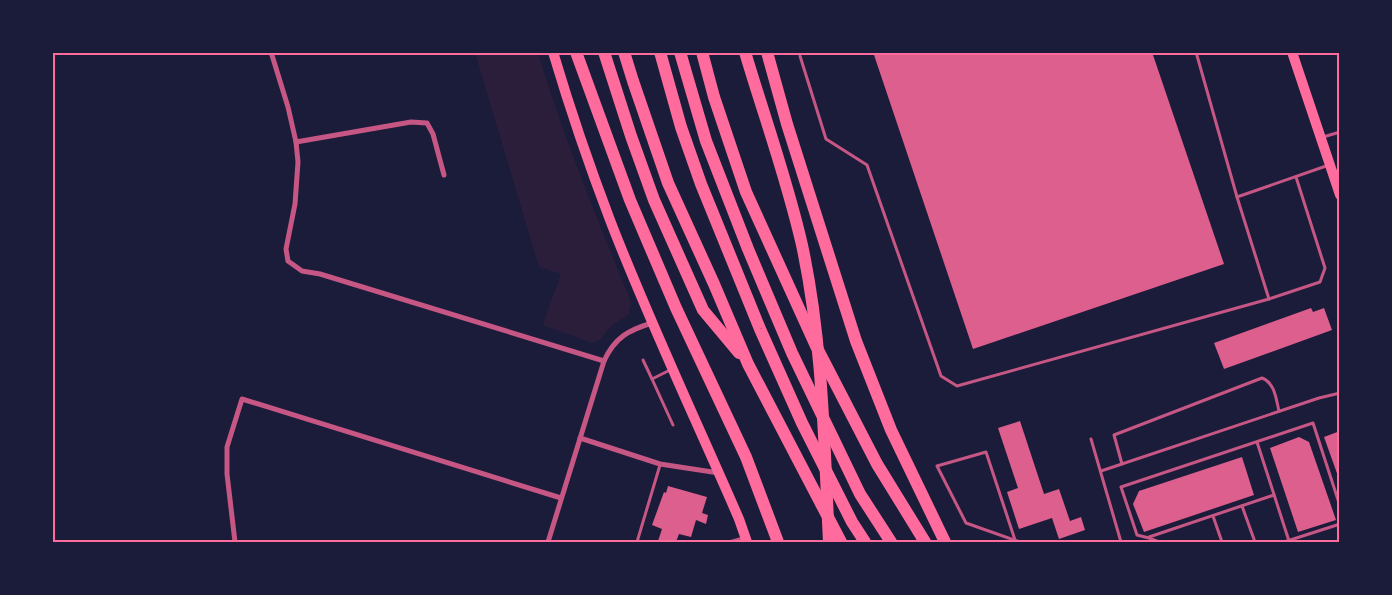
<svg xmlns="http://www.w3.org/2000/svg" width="1392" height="595" font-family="Georgia,serif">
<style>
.green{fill:#2a1e3b}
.building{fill:#dd5f8e}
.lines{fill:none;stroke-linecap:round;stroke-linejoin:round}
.service{stroke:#c65784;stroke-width:3}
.minor{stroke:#c65784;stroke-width:5}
.secondary{stroke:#ff6b9d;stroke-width:10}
.motorway{stroke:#ff6b9d;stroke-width:12}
.neatline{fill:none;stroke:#ff6b9d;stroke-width:2}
</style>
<rect width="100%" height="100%" fill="#1b1b3a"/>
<!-- green -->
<path class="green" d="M 475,53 L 538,53 C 564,138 598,221 632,304 L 629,310 L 629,315 C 624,318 618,321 614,324 C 606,330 601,342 592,343 L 545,326 L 543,323 L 561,274 L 539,267 Z"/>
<!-- building -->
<g class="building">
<polygon points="873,52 1152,52 1224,264 973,349"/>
<polygon points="1311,308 1313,312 1324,308 1332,330 1224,369 1214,343"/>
<polygon points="1020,421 1044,494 1059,489 1070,521 1081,517 1085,530 1059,539 1052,518 1019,529 1007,492 1018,488 998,428"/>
<polygon points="1340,431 1340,479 1339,479 1324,437"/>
<polygon points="1299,437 1309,442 1336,520 1298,532 1270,448"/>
<polygon points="1242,457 1254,495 1144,532 1133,504 1139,491"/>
<polygon points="668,486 707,497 702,513 708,515 706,524 696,520 691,537 679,534 676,542 664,542 658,541 662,529 652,525 664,492 666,493"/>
</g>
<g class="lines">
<!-- service -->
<g class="service">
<polyline points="1196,52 1237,197 1329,165"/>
<polyline points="800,56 826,139 867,165 941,376 957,386 1269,299 1237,197"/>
<polyline points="1323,137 1340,132"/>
<polyline points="1269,299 1320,282 1325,268 1296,177"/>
<polyline points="643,360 652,379"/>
<polyline points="670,370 652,379 673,425"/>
<polyline points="1091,439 1121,542"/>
<polyline points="1257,442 1289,541"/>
<path d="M 1122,464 L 1114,435 L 1262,378 C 1275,383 1276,399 1279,411"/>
<polyline points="1101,471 1319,398 1340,393"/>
<polyline points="1242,506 1255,542"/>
<polyline points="1213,516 1222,542"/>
<polyline points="1149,537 1274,495"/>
<polyline points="1015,540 986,452 937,466 966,523 1020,542"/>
<polyline points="637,542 660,465"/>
<polyline points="729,542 743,538"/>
<polyline points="1159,542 1149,538 1137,535 1121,487 1313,423 1340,506"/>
<polyline points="1284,542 1340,524"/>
</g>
<!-- minor -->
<g class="minor">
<polyline points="271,52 288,107 296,142 298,162 295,204 286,249 288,261 302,271 320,274 604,361"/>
<polyline points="296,142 411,122 427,123 433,134 444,175"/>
<polyline points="580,438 660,464 719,473"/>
<polyline points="235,542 227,474 227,447 242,399 561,498"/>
<path d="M 548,542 L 604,361 C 615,337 629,330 652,323"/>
</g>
<!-- secondary -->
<g class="secondary">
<path d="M 553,52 C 570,109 589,165 610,220 C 649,321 696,420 739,519 L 747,542"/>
<polyline points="1292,52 1340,195"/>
</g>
<!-- motorway -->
<g class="motorway">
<polyline points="576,52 630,200 676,308 746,457 778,542"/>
<polyline points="604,52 631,136 654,200 703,310 739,353"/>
<polyline points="624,52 633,81 668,183 714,284 748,364 841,542"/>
<polyline points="660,52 681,127 701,184 760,329 802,423 852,522 865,542"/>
<polyline points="680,52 706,141 748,249 792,353 860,494 891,542"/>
<polyline points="702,52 714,97 746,192 816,346 877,464 925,542"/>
<path d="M 745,52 C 764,116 787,179 802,245 C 823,342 824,443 829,542"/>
<polyline points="767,52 787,124 856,341 891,430 945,542"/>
</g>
</g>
<!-- border -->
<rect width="1392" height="595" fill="none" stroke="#1b1b3a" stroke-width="108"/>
<rect x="54" y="54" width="1284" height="487" class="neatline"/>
</svg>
